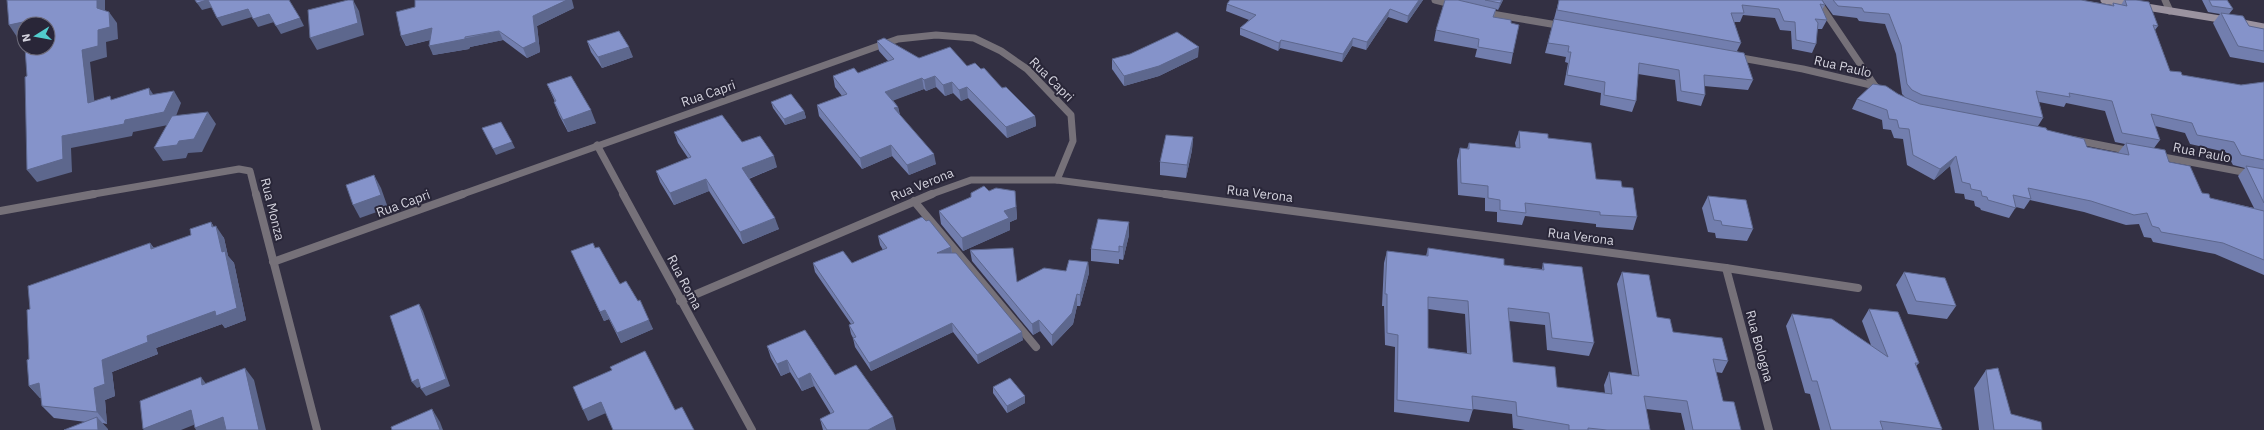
<svg xmlns="http://www.w3.org/2000/svg" width="2264" height="430" font-family="'IBM Plex Sans',sans-serif">
<style>
.lines{fill:none;stroke-linecap:round;stroke-linejoin:round}
.minor-far1{stroke:#767179;stroke-width:7}
.minor{stroke:#767179;stroke-width:8}
.secondary{stroke:#9b93a0;stroke-width:7}
.wall{fill:#727eae;fill-rule:evenodd}
.shaded-wall{fill:#5d678d}
.building{fill:#8593ca;stroke:#5d678d;fill-rule:evenodd}
.labels{text-anchor:middle;stroke-width:4;stroke-linejoin:round;paint-order:stroke}
.street-label{font-size:13px;fill:#d4d3de;stroke:#292638}
</style>
<rect width="100%" height="100%" fill="#333043"/>
<g class="lines">
<!-- minor-far1 -->
<g class="minor-far1">
<polyline points="1435,0 1455,5"/>
<polyline points="1817,0 1875,86"/>
<polyline points="2165,0 2170,11"/>
<polyline points="1486,13 1563,26"/>
<polyline points="1736,57 1803,69 1875,86 1880,90"/>
<polyline points="2075,140 2131,151"/>
<polyline points="597,145 624,195"/>
<polyline points="2158,156 2264,176"/>
<polyline points="88,195 239,169 250,171 256,195"/>
<polyline points="460,195 898,39 936,35 974,38 1001,51 1027,69 1071,115 1073,141 1057,180"/>
<polyline points="929,195 971,180 1057,180 1172,195"/>
</g>
<!-- minor -->
<g class="minor">
<polyline points="256,194 317,430"/>
<polyline points="623,194 752,430"/>
<polyline points="1165,194 1726,268 1858,288"/>
<polyline points="914,201 1036,347"/>
<polyline points="0,211 94,194"/>
<polyline points="273,262 463,194"/>
<polyline points="1726,268 1769,430"/>
<polyline points="680,301 932,194"/>
</g>
<!-- secondary -->
<g class="secondary">
<polyline points="2104,0 2226,20"/>
<polyline points="2237,22 2264,27"/>
</g>
</g>
<!-- wall -->
<g class="wall">
<polygon points="1423,0 1407,23 1388,17 1366,50 1352,46 1342,62 1280,48 1278,51 1240,35 1240,28 1249,20 1226,11 1227,4"/>
<polygon points="1445,0 1503,0 1498,10 1496,9 1494,17 1511,23 1513,53 1511,64 1475,57 1477,49 1434,41 1436,30"/>
<polygon points="1559,0 1822,0 1825,5 1822,10 1827,20 1822,29 1817,29 1816,44 1812,53 1792,49 1791,31 1780,30 1775,18 1743,15 1740,22 1734,22 1741,43 1737,51 1753,80 1748,90 1704,86 1705,95 1701,106 1677,101 1675,80 1638,74 1636,101 1632,112 1600,105 1601,93 1564,85 1568,63 1565,62 1566,57 1545,53"/>
<path d="M 1822,0 L 2081,0 L 2112,5 L 2113,3 L 2121,5 L 2124,0 L 2140,0 L 2139,1 L 2158,26 L 2155,30 L 2170,71 L 2182,75 L 2241,85 L 2264,82 L 2264,275 L 2215,254 L 2153,242 L 2151,238 L 2144,237 L 2139,224 L 2126,225 L 2084,212 L 2030,200 L 2024,209 L 2016,207 L 2009,218 L 1981,210 L 1980,208 L 1975,206 L 1974,201 L 1965,199 L 1964,194 L 1955,193 L 1950,166 L 1934,180 L 1907,165 L 1903,139 L 1894,138 L 1891,130 L 1883,129 L 1882,120 L 1852,109 L 1857,99 L 1898,94 L 1905,97 L 1902,94 L 1896,54 L 1885,24 L 1859,21 L 1857,18 L 1833,15 ZM 2039,102 L 2064,107 L 2066,103 L 2105,111 L 2115,142 L 2125,144 L 2118,153 L 2087,147 L 2038,126 L 2043,118 ZM 2155,126 L 2185,133 L 2190,144 L 2226,152 L 2233,165 L 2245,168 L 2238,176 L 2254,208 L 2210,198 L 2202,193 L 2154,148 L 2160,140 Z"/>
<polygon points="2202,0 2227,0 2233,9 2229,14 2249,26 2264,29 2264,63 2230,57 2213,23 2220,14 2208,12"/>
<polygon points="574,8 537,26 540,52 527,58 503,40 470,47 469,49 433,55 430,40 406,46 401,36"/>
<polygon points="587,41 633,57 602,68 591,52"/>
<polygon points="877,41 919,58 967,66 981,69 1035,116 1036,126 1007,138 968,98 961,101 953,93 945,96 936,87 926,91 924,89 893,100 898,107 900,115 936,164 909,175 892,156 862,169 819,116 817,105 842,96 835,87 833,76 858,73 888,61 879,51"/>
<polygon points="1198,57 1159,76 1124,86 1112,69 1112,59"/>
<polygon points="547,84 596,123 568,132 559,115 554,102 555,102"/>
<polygon points="771,102 804,111 806,118 785,125 773,108"/>
<polygon points="1519,131 1548,138 1596,179 1622,187 1637,217 1633,230 1596,227 1596,224 1525,216 1522,225 1497,222 1497,212 1485,211 1485,198 1458,195 1457,160 1460,148 1467,149 1469,143 1516,148 1515,143"/>
<polygon points="674,132 742,142 777,167 749,179 779,229 743,244 709,191 674,205 660,182 656,171 688,158 678,143"/>
<polygon points="1193,137 1192,150 1186,178 1160,175 1160,162"/>
<polygon points="989,191 1016,204 1017,219 1010,222 1010,230 963,251 941,224 939,211"/>
<polygon points="1708,196 1753,229 1747,241 1716,238 1715,233 1708,232 1702,208"/>
<polygon points="926,221 951,247 952,253 1023,340 978,364 953,332 871,371 855,347 853,338 851,334 849,325 851,324 815,272 813,263 852,263 883,250 880,245 878,236"/>
<polygon points="211,222 214,227 224,238 228,256 234,263 246,320 225,328 222,324 156,348 158,354 112,372 115,396 105,400 107,424 102,423 108,430 64,430 86,422 54,418 42,406 41,398 40,398 29,386 30,309 150,243 154,248 191,235"/>
<polygon points="1129,235 1123,260 1119,259 1119,264 1091,261 1091,249"/>
<polygon points="595,248 620,284 653,329 621,343 609,319 604,321 571,251"/>
<path d="M 1428,248 L 1504,265 L 1542,269 L 1543,263 L 1594,343 L 1589,356 L 1547,350 L 1545,325 L 1509,321 L 1513,362 L 1557,387 L 1605,393 L 1604,385 L 1609,372 L 1632,375 L 1617,284 L 1622,272 L 1657,317 L 1673,332 L 1728,361 L 1722,373 L 1716,372 L 1723,401 L 1741,430 L 1685,430 L 1681,413 L 1646,409 L 1650,430 L 1525,430 L 1513,428 L 1512,414 L 1473,409 L 1469,422 L 1394,412 L 1395,347 L 1385,345 L 1384,306 L 1382,306 L 1384,263 L 1387,251 L 1426,256 ZM 1428,309 L 1465,314 L 1467,353 L 1428,348 Z"/>
<polygon points="970,250 1017,282 1066,271 1088,262 1089,273 1080,306 1077,306 1073,324 1052,346 1040,331 1033,335 972,261"/>
<polygon points="1904,272 1956,306 1947,319 1908,314 1896,285"/>
<polygon points="1869,309 1919,363 1916,366 1942,429 1941,430 1820,430 1810,394 1805,393 1786,326 1792,314 1871,345 1862,321"/>
<polygon points="767,346 835,375 896,430 823,430 820,419 831,414 814,386 802,391 790,372 781,376 771,358"/>
<polygon points="1986,370 2011,414 2042,430 1979,430 1974,388"/>
<polygon points="993,387 1025,403 1007,413 993,393"/>
</g>
<!-- shaded-wall -->
<g class="shaded-wall">
<polygon points="97,0 105,0 105,20 97,8"/>
<polygon points="207,0 208,0 213,7 202,10 197,3"/>
<polygon points="353,0 359,11 364,35 317,50 310,38"/>
<polygon points="567,0 572,0 574,8 537,26 540,52 527,58 523,48 533,16"/>
<polygon points="1419,0 1423,0 1407,23 1408,16"/>
<polygon points="1502,0 1503,0 1498,10 1500,3"/>
<polygon points="248,9 252,17 222,26 217,18"/>
<polygon points="1390,9 1388,17 1366,50 1367,42"/>
<polygon points="109,12 117,23 118,39 106,42 107,57 90,62 96,115 88,103 82,50 98,30"/>
<polygon points="269,14 274,22 258,27 253,19"/>
<polygon points="300,18 304,26 281,34 276,26"/>
<polygon points="23,22 24,35 17,37 9,25"/>
<polygon points="432,28 437,38 406,46 401,36"/>
<polygon points="499,31 503,40 470,47 469,49 433,55 429,46"/>
<polygon points="1353,38 1352,46 1342,62 1343,54"/>
<polygon points="1281,40 1280,48 1278,51 1279,43"/>
<polygon points="629,47 633,57 602,68 598,57"/>
<polygon points="1199,47 1198,57 1159,76 1124,86 1124,76"/>
<polygon points="935,76 936,87 926,91 924,80"/>
<polygon points="922,78 924,89 887,103 885,92"/>
<polygon points="952,82 953,93 945,96 943,85"/>
<polygon points="967,87 968,98 961,101 959,90"/>
<polygon points="149,88 157,100 150,95"/>
<polygon points="174,91 181,103 173,124 133,132 132,136 71,148 72,172 37,182 27,170 62,136 125,120"/>
<polygon points="898,107 900,117 894,108"/>
<polygon points="591,110 596,123 568,132 563,120"/>
<polygon points="804,111 806,118 785,125 784,119"/>
<polygon points="208,112 216,124 202,152 188,153 186,158 163,161 154,148 179,141"/>
<polygon points="1035,116 1036,126 1007,138 1006,127"/>
<polygon points="1193,137 1192,150 1186,178 1187,165"/>
<polygon points="512,142 515,148 496,155 493,149"/>
<polygon points="891,145 892,156 862,169 860,158"/>
<polygon points="934,154 936,164 909,175 907,165"/>
<polygon points="774,156 777,167 745,180 742,168"/>
<polygon points="1956,156 1950,166 1934,180 1940,169"/>
<polygon points="374,175 381,188 388,208 360,218 353,205"/>
<polygon points="706,179 709,191 674,205 670,193"/>
<polygon points="1015,191 1017,219 1010,222 1010,230 963,251 962,238 1004,211"/>
<polygon points="775,218 779,229 743,244 740,232"/>
<polygon points="211,222 217,232 216,226 224,238 228,256 234,263 246,320 225,328 222,324 156,348 158,354 112,372 115,396 105,400 107,424 97,412 94,388 102,360 147,336 222,252 212,227"/>
<polygon points="1129,222 1129,235 1123,260 1123,247"/>
<polygon points="150,243 159,255 151,249"/>
<polygon points="951,247 952,256 937,253"/>
<polygon points="1088,262 1089,273 1080,306 1080,295"/>
<polygon points="1077,294 1077,306 1073,324 1052,346 1052,335"/>
<polygon points="419,304 423,311 450,386 426,396 421,389"/>
<polygon points="605,310 609,319 604,321 600,312"/>
<polygon points="649,320 653,329 621,343 617,333"/>
<polygon points="1039,320 1040,331 1033,335 1032,324"/>
<polygon points="952,323 953,332 871,371 869,363"/>
<polygon points="1022,332 1023,340 978,364 977,355"/>
<polygon points="787,360 790,372 781,376 777,364"/>
<polygon points="245,368 254,380 266,430 259,430"/>
<polygon points="810,373 814,386 802,391 798,379"/>
<polygon points="201,377 210,389 202,385"/>
<polygon points="418,379 422,386 417,388 412,382"/>
<polygon points="39,383 50,394 40,398 29,386"/>
<polygon points="1025,396 1025,403 1007,413 1007,406"/>
<polygon points="601,402 606,413 588,421 583,410"/>
<polygon points="432,409 440,422 443,430 440,430"/>
<polygon points="191,410 201,422 181,430 144,430 143,429"/>
<polygon points="97,417 108,429 108,430 98,430"/>
<polygon points="223,417 229,430 196,430 195,428"/>
<polygon points="893,417 896,430 868,430"/>
</g>
<!-- building -->
<g class="building">
<polygon points="7,0 97,0 97,8 109,12 110,27 98,30 98,46 82,50 88,103 110,96 111,100 149,88 150,95 174,91 164,112 125,120 124,124 62,136 63,159 27,170 25,77 27,76 25,48 48,48 48,24 24,24 24,33 23,22 9,25"/>
<polygon points="195,0 207,0 197,3"/>
<polygon points="208,0 289,0 300,18 276,26 269,14 253,19 248,9 217,18"/>
<polygon points="348,0 353,0 358,23 310,38 308,10"/>
<polygon points="415,0 567,0 533,16 536,42 523,48 499,31 465,37 465,39 429,46 432,28 401,36 396,12 415,7"/>
<polygon points="1230,0 1419,0 1408,16 1390,9 1367,42 1353,38 1343,54 1281,40 1279,43 1240,28 1256,15 1227,4"/>
<polygon points="1445,0 1458,0 1496,9 1493,17 1511,20 1511,23 1519,25 1513,53 1478,47 1479,39 1436,30"/>
<polygon points="1485,0 1502,0 1500,3"/>
<polygon points="1559,0 1822,0 1825,5 1820,4 1827,20 1815,19 1818,23 1816,44 1796,40 1795,22 1784,21 1779,9 1742,5 1744,13 1731,13 1741,43 1557,10"/>
<polygon points="1833,0 2081,0 2114,6 2113,3 2127,6 2125,0 2136,0 2149,2 2158,26 2153,25 2170,71 2181,72 2182,75 2241,85 2264,82 2264,160 2241,155 2234,142 2197,135 2192,123 2151,114 2160,140 2122,133 2112,101 2069,93 2070,97 2036,91 2043,118 1922,95 1912,90 1907,84 1901,45 1889,14 1864,12 1862,8 1838,6"/>
<polygon points="2209,0 2227,0 2233,9 2212,6"/>
<polygon points="2221,13 2243,16 2249,26 2264,29 2264,51 2238,46"/>
<polygon points="1554,19 1744,53 1753,80 1704,75 1705,95 1681,91 1679,70 1639,63 1636,101 1604,95 1605,82 1567,75 1571,52 1568,52 1569,46 1548,43"/>
<polygon points="619,31 629,47 598,57 587,41"/>
<polygon points="1177,32 1199,47 1159,66 1124,76 1112,59 1130,54"/>
<polygon points="884,38 919,58 950,47 967,66 975,63 981,69 984,68 1002,88 1006,87 1035,116 1006,127 967,87 959,90 952,82 943,85 935,76 924,80 922,78 885,92 898,107 894,108 934,154 907,165 891,145 860,158 817,105 847,94 833,76 854,68 858,73 894,59 877,41"/>
<polygon points="571,76 591,110 563,120 554,102 556,101 547,84"/>
<polygon points="1873,84 1886,86 1898,94 1920,104 2046,128 2047,130 2084,139 2087,147 2129,155 2126,143 2165,150 2169,162 2190,166 2202,193 2209,194 2210,198 2264,211 2264,260 2223,243 2161,232 2159,228 2152,226 2147,213 2134,215 2091,201 2028,188 2031,199 2013,195 2016,208 1988,200 1987,197 1982,196 1981,191 1971,189 1970,184 1962,182 1956,156 1940,169 1913,155 1909,129 1899,128 1897,120 1889,119 1887,110 1857,99"/>
<polygon points="791,94 804,111 784,119 771,102"/>
<polygon points="208,112 194,139 179,141 177,145 154,148 172,116"/>
<polygon points="722,115 742,142 760,136 774,156 742,168 775,218 740,232 706,179 670,193 656,171 691,157 674,132"/>
<polygon points="501,122 512,142 493,149 482,128"/>
<polygon points="1519,131 1548,134 1548,138 1591,143 1596,179 1621,181 1622,187 1633,188 1637,217 1600,215 1600,212 1525,203 1526,213 1500,210 1500,200 1488,198 1488,186 1461,183 1460,148 1469,149 1469,143 1520,148"/>
<polygon points="1166,135 1193,137 1187,165 1160,162"/>
<polygon points="2246,166 2264,169 2264,203"/>
<polygon points="374,175 381,195 353,205 346,185"/>
<polygon points="984,186 989,191 996,188 1015,191 1016,207 1004,211 1009,218 962,238 939,211 971,197 971,193"/>
<polygon points="1708,196 1746,200 1753,229 1722,225 1721,221 1714,220"/>
<polygon points="922,217 926,221 929,220 951,247 937,253 956,253 1022,332 977,355 952,323 869,363 853,338 856,337 849,325 854,323 813,263 843,251 852,263 887,248 878,236"/>
<polygon points="1098,219 1129,222 1123,247 1119,246 1119,252 1091,249"/>
<polygon points="211,222 212,227 216,226 222,252 225,251 237,308 216,316 215,311 147,336 148,342 102,360 105,384 94,388 97,412 42,406 39,383 29,386 27,360 29,359 27,310 30,309 28,286 150,243 151,249 191,235 190,229"/>
<polygon points="593,243 595,248 599,247 620,284 626,281 638,301 640,300 649,320 617,333 605,310 600,312 571,251"/>
<polygon points="1013,248 1017,282 1044,268 1066,271 1069,260 1088,262 1080,295 1077,294 1072,313 1052,335 1039,320 1032,324 970,250"/>
<path d="M 1428,248 L 1504,259 L 1504,265 L 1544,270 L 1543,263 L 1582,267 L 1594,343 L 1552,338 L 1549,313 L 1508,308 L 1513,362 L 1555,367 L 1557,387 L 1612,394 L 1609,372 L 1639,376 L 1622,272 L 1649,275 L 1657,317 L 1670,319 L 1673,332 L 1722,338 L 1728,361 L 1713,359 L 1723,401 L 1734,402 L 1741,430 L 1693,430 L 1687,401 L 1644,396 L 1650,430 L 1607,430 L 1588,428 L 1588,430 L 1569,430 L 1569,425 L 1517,416 L 1516,402 L 1472,396 L 1473,410 L 1397,400 L 1398,335 L 1387,333 L 1387,294 L 1385,294 L 1387,251 L 1428,256 ZM 1428,297 L 1468,301 L 1471,354 L 1428,348 Z"/>
<polygon points="1904,272 1945,278 1956,306 1916,301"/>
<polygon points="419,304 446,379 421,389 418,379 412,382 390,316"/>
<polygon points="1869,309 1898,312 1919,363 1915,363 1942,429 1880,421 1883,430 1831,430 1817,381 1812,381 1792,314 1832,319 1888,357"/>
<polygon points="805,330 835,375 856,365 893,417 868,430 827,430 820,419 834,412 810,373 798,379 787,360 777,364 767,346"/>
<polygon points="645,351 675,410 682,407 694,430 613,430 601,402 583,410 573,387 612,370 610,367"/>
<polygon points="245,368 259,430 226,430 223,417 195,428 191,410 143,429 140,401 201,377 202,385"/>
<polygon points="1998,368 2011,414 2041,422 2042,430 1994,430 1986,370"/>
<polygon points="1010,378 1025,396 1007,406 993,387"/>
<polygon points="432,409 440,430 392,430 391,427"/>
<polygon points="97,417 98,430 64,430"/>
</g>
<g class="labels">
<!-- street labels -->
<g class="street-label">
<text transform="translate(1843 66) rotate(13)" y="5">Rua Paulo</text>
<text transform="translate(1052 79) rotate(45)" y="5">Rua Capri</text>
<text transform="translate(708 93) rotate(-19)" y="5">Rua Capri</text>
<text transform="translate(2202 152) rotate(11)" y="5">Rua Paulo</text>
<text transform="translate(922 184) rotate(-22)" y="5">Rua Verona</text>
<text transform="translate(1260 193) rotate(7)" y="5">Rua Verona</text>
<text transform="translate(403 203) rotate(-20)" y="5">Rua Capri</text>
<text transform="translate(273 209) rotate(76)" y="5">Rua Monza</text>
<text transform="translate(1581 236) rotate(7)" y="5">Rua Verona</text>
<text transform="translate(685 282) rotate(62)" y="5">Rua Roma</text>
<text transform="translate(1760 346) rotate(75)" y="5">Rua Bologna</text>
</g>
</g>
<!-- north arrow -->
<g transform="translate(36 36) rotate(259)"><circle r="19" fill="#292638" stroke="#6d6b7a"/>
<path d="M0-3L7 15L0 10L-7 15Z" fill="#52cdcd"/>
<text y="-6" font-size="11" font-weight="bold" text-anchor="middle" fill="#d4d3de">N</text>
</g>
</svg>
